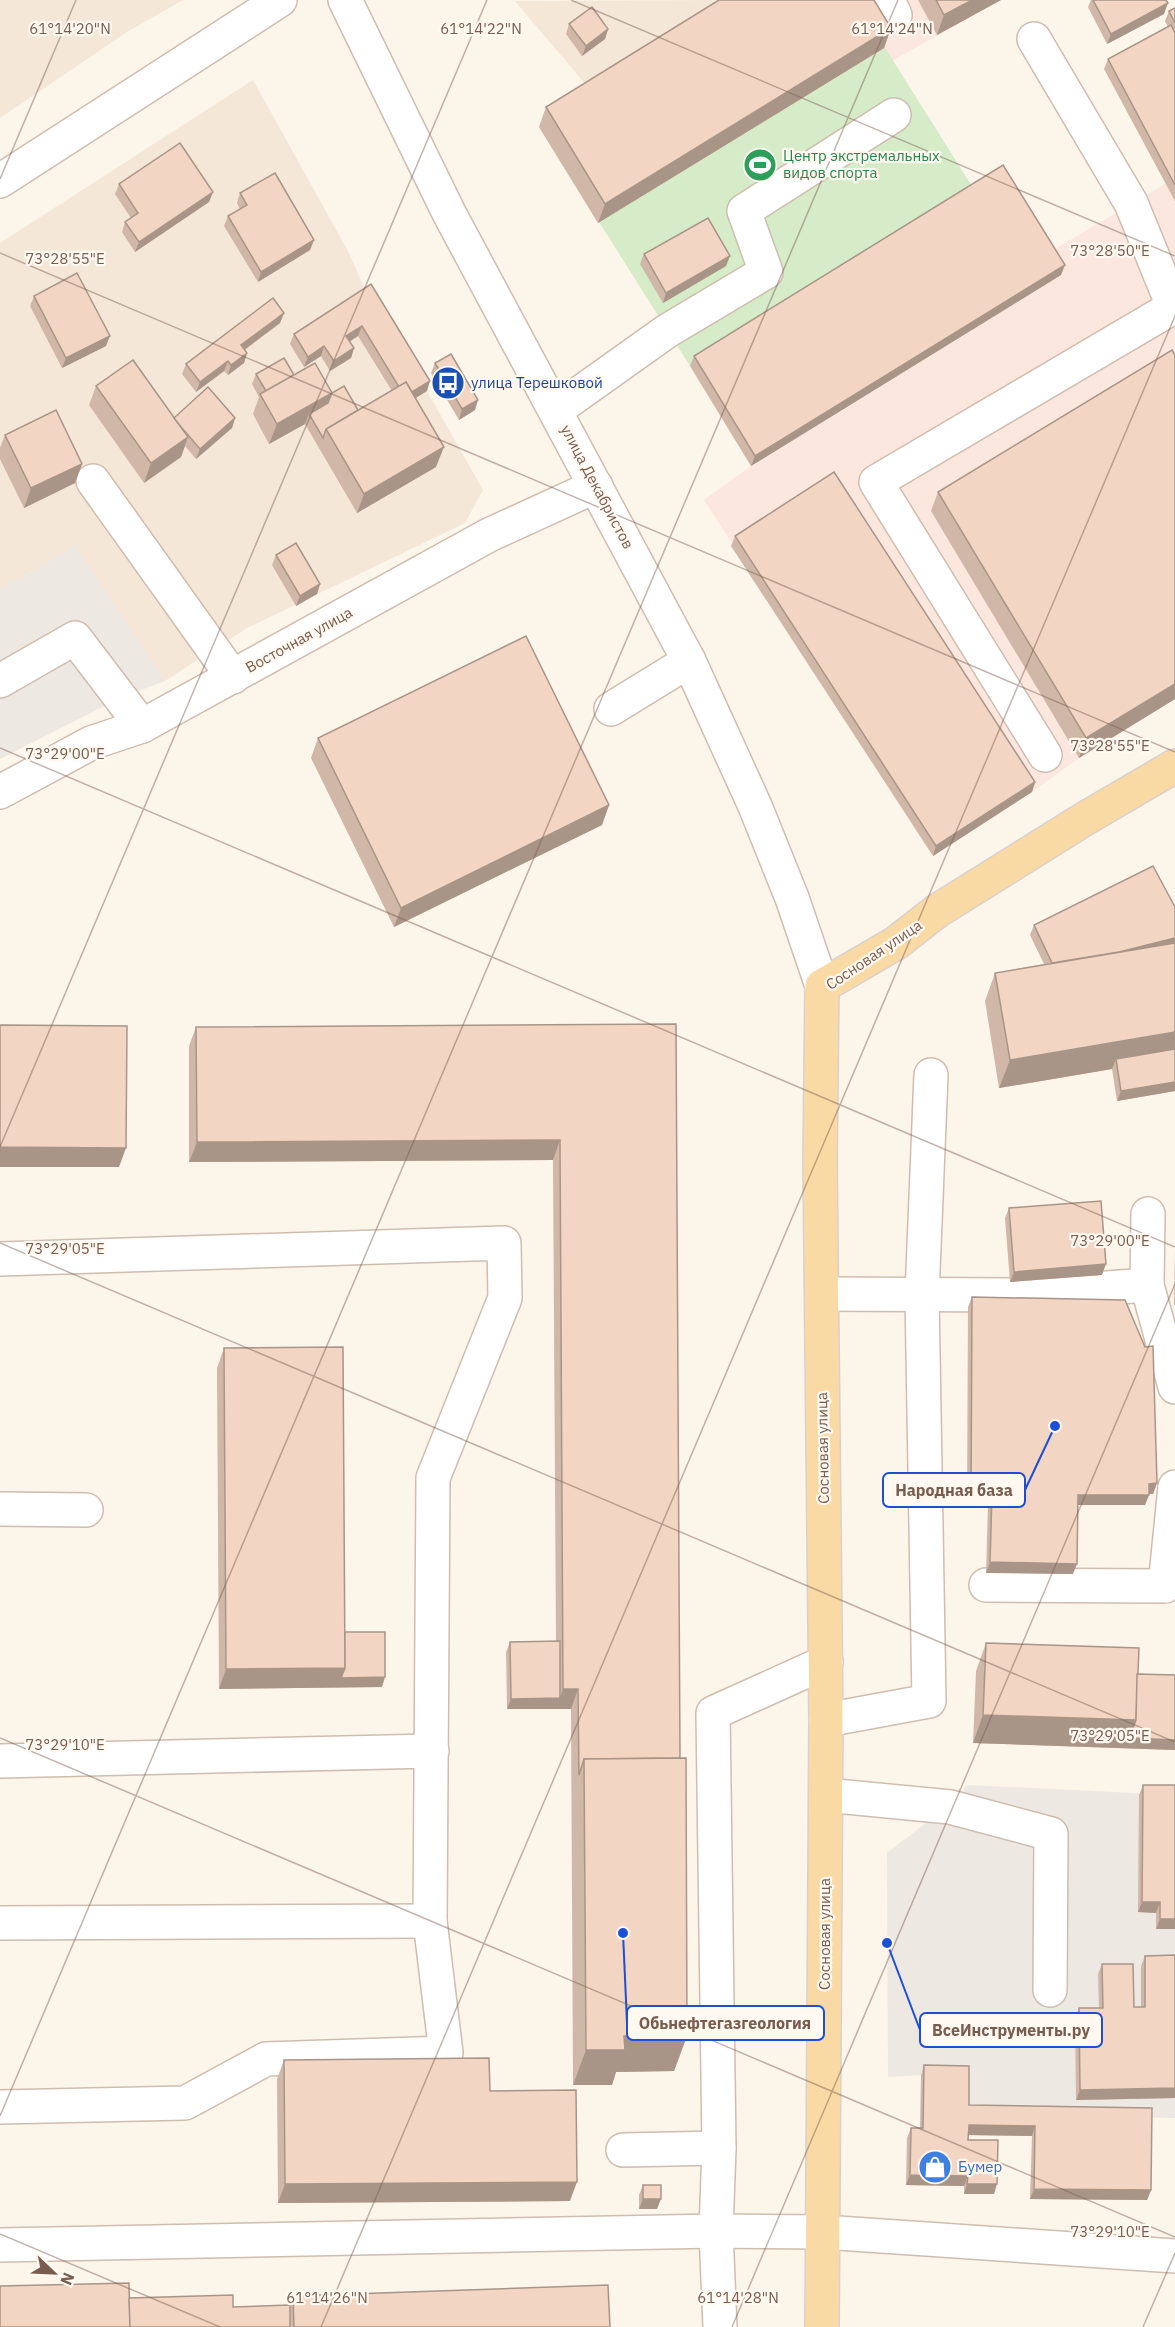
<svg xmlns="http://www.w3.org/2000/svg" width="1175" height="2327" font-family="'IBM Plex Sans',sans-serif">
<style>
.residential{fill:#f4e7d8}
.commercial{fill:#fce7de}
.industrial{fill:#eee8e3}
.green{fill:#d6ebc8}
.lines{fill:none;stroke-linecap:round;stroke-linejoin:round}
.minor-casing{stroke:#cfbdaf;stroke-width:36}
.major-casing{stroke:#d9d1cd;stroke-width:36}
.minor{stroke:#fff;stroke-width:33}
.major{stroke:#fadaa4;stroke-width:33}
.wall{fill:#d0b7a7}
.shaded-wall{fill:#a99588}
.building{fill:#f2d5c2;stroke:#a99588;stroke-width:1.5}
.ticks{fill:none;stroke:#785c4d;stroke-width:1.5;stroke-opacity:0.45}
.labels{text-anchor:middle;stroke-width:4.5;stroke-linejoin:round;paint-order:stroke}
.leisure-label{font-size:15px;fill:#27864d;stroke:#fff9f1;text-anchor:start}
.transit-label{font-size:15px;fill:#164399;stroke:#fff9f1;text-anchor:start}
.street-label{font-size:15px;fill:#785c4d;stroke:#fff9f1}
.shop-label{font-size:15px;fill:#366cbe;stroke:#fff9f1;text-anchor:start}
.ticks-label{font-size:15px;text-anchor:middle;fill:#785c4d;stroke:#fff9f1;stroke-width:4.5;stroke-linejoin:round;paint-order:stroke}
.leader{fill:none;stroke:#1d4ed8;stroke-width:2}
.callout-dot{fill:#1d4ed8;stroke:#fff9f1;stroke-width:2}
.callout{fill:#fff9f1;stroke:#1d4ed8;stroke-width:2}
.callout-label{font-size:16px;text-anchor:middle;font-weight:bold;fill:#785c4d}
</style>
<rect width="100%" height="100%" fill="#fcf5ea"/>
<!-- residential -->
<g class="residential">
<polygon points="0,0 183,0 127,32 0,118"/>
<polygon points="716,0 724,12 593,93 515,1"/>
<polygon points="253,80 349,253 367,294 427,391 483,490 465,523 247,628 165,681 75,546 0,590 0,243"/>
</g>
<!-- commercial -->
<g class="commercial">
<polygon points="855,0 1001,0 892,61"/>
<polygon points="1175,183 1175,699 1079,758 1032,792 933,856 704,500 751,466 690,366 1048,253 1165,184"/>
</g>
<!-- industrial -->
<g class="industrial">
<polygon points="75,546 165,681 120,698 0,759 0,590"/>
<polygon points="967,1785 1175,1795 1175,2118 965,2115 921,2075 888,2077 887,1853 923,1825 950,1807"/>
</g>
<!-- green -->
<polygon class="green" points="855,0 975,191 690,366 539,127"/>
<g class="lines">
<!-- minor casing -->
<g class="minor-casing">
<g id="minor">
<polyline points="345,0 449,213 689,661 755,806 792,898 822,986"/>
<polyline points="888,0 895,15"/>
<polyline points="1034,39 1131,203 1173,306"/>
<polyline points="0,181 280,0"/>
<polyline points="556,410 667,331 766,272 744,211 894,115"/>
<polyline points="93,481 233,677"/>
<polyline points="0,681 75,638 142,726"/>
<polyline points="611,709 689,661"/>
<polyline points="1045,755 876,482 1175,306"/>
<polyline points="0,792 91,743 142,726 489,535 596,486"/>
<polyline points="1148,1214 1147,1285 1175,1387"/>
<polyline points="0,1259 504,1243 505,1298 433,1478 430,1921 446,2053 266,2059 185,2103 0,2107"/>
<polyline points="822,1294 1014,1295 1147,1285"/>
<polyline points="0,1509 86,1510"/>
<polyline points="986,1585 1165,1586 1175,1487"/>
<polyline points="826,1720 929,1701 922,1295 931,1075"/>
<polyline points="0,1761 432,1751"/>
<polyline points="826,1795 950,1807 1051,1834 1050,1990"/>
<polyline points="0,1923 430,1921"/>
<polyline points="623,2150 719,2148"/>
<polyline points="0,2245 716,2231 823,2232 1175,2256"/>
<polyline points="720,2327 716,2231 719,2148 713,1713 826,1662"/>
</g>
</g>
<!-- major casing -->
<g class="major-casing">
<polyline id="major" points="822,2327 826,1720 820,1161 822,986 896,943 937,911 1086,818 1175,766"/>
</g>
<!-- minor -->
<use href="#minor" class="minor"/>
<!-- major -->
<use href="#major" class="major"/>
</g>
<!-- wall -->
<g class="wall">
<polygon points="918,0 1001,0 937,35"/>
<polygon points="1091,0 1166,0 1164,14 1107,44 1088,7"/>
<polygon points="1175,8 1175,201 1104,69 1108,59 1168,27 1165,21 1169,11"/>
<polygon points="569,24 608,29 605,39 582,56 566,34"/>
<polygon points="891,28 884,48 598,223 539,127 546,107"/>
<polygon points="119,184 209,202 135,252 122,232 125,222 131,218 115,194"/>
<polygon points="240,193 314,240 310,250 258,282 224,226 228,216 240,209 237,203"/>
<polygon points="644,254 726,266 663,303 640,264"/>
<polygon points="1061,275 751,466 690,366 694,356"/>
<polygon points="371,284 427,391 415,398 436,467 357,513 305,424 269,444 253,414 259,397 252,384 256,374 294,375 332,393 358,410 392,391 358,336 350,341 354,348 351,358 330,371 321,356 304,367 290,344 294,334"/>
<polygon points="34,296 106,346 62,368 30,306"/>
<polygon points="284,313 280,323 245,350 247,353 244,363 228,375 224,371 196,392 182,374 186,364"/>
<polygon points="435,363 475,410 459,420 431,373"/>
<polygon points="96,386 174,418 235,418 232,428 196,459 185,446 181,457 144,483 89,405"/>
<polygon points="5,435 82,464 75,483 24,508 0,459 0,448"/>
<polygon points="938,492 1175,699 1079,758 931,511"/>
<polygon points="735,536 1035,782 1032,792 933,856 731,546"/>
<polygon points="276,555 320,584 317,594 296,606 272,565"/>
<polygon points="318,738 609,805 602,825 394,927 311,758"/>
<polygon points="1034,925 1175,1091 1117,1101 1112,1069 999,1088 985,1001 995,973 1044,964 1030,935"/>
<polygon points="676,1024 680,1758 687,2036 674,2071 616,2072 612,2085 573,2085 571,1709 507,1709 506,1652 510,1642 556,1641 553,1160 189,1162 189,1046 196,1027"/>
<polygon points="1009,1208 1102,1275 1010,1282 1005,1218"/>
<polygon points="1175,1251 1175,1305 1174,1305"/>
<polygon points="972,1297 1157,1483 1153,1494 1149,1494 1145,1505 1078,1505 1073,1574 986,1573 988,1504 967,1504 968,1307"/>
<polygon points="224,1348 345,1632 382,1687 219,1689 217,1368"/>
<polygon points="986,1643 1137,1674 1175,1675 1175,1750 973,1743 976,1671"/>
<polygon points="1143,1785 1175,1785 1175,1929 1156,1929 1156,1913 1138,1912 1139,1795"/>
<polygon points="1175,1955 1175,2098 1076,2100 1075,2018 1079,2008 1099,2008 1098,1974 1102,1964 1134,2007 1141,2007 1141,1966 1145,1956"/>
<polygon points="284,2060 490,2091 570,2201 278,2203 277,2079"/>
<polygon points="924,2065 969,2105 1152,2108 1151,2190 1147,2200 1030,2199 1032,2136 968,2135 968,2140 994,2194 964,2194 964,2186 906,2185 907,2138 911,2128 920,2128 921,2075"/>
<polygon points="643,2185 657,2209 639,2209 639,2195"/>
<polygon points="293,2296 610,2327 0,2327 129,2298 233,2307 290,2305"/>
</g>
<!-- shaded-wall -->
<g class="shaded-wall">
<polygon points="972,0 1001,0 937,35 944,15"/>
<polygon points="1168,3 1164,14 1107,44 1111,34"/>
<polygon points="891,28 884,48 598,223 605,204"/>
<polygon points="608,29 605,39 582,56 586,46"/>
<polygon points="213,192 209,202 135,252 139,242"/>
<polygon points="314,240 310,250 258,282 261,272"/>
<polygon points="730,256 726,266 663,303 666,293"/>
<polygon points="1065,265 1061,275 751,466 755,456"/>
<polygon points="284,313 280,323 237,355 241,345"/>
<polygon points="362,326 358,336 343,346 346,336"/>
<polygon points="110,336 106,346 62,368 66,358"/>
<polygon points="324,346 321,356 304,367 308,357"/>
<polygon points="354,348 351,358 330,371 334,361"/>
<polygon points="247,353 244,363 228,375 231,365"/>
<polygon points="228,361 224,371 196,392 200,382"/>
<polygon points="430,381 427,391 401,407 405,396"/>
<polygon points="332,393 325,413 309,414 305,424 269,444 277,424"/>
<polygon points="478,400 475,410 459,420 462,409"/>
<polygon points="235,418 232,428 196,459 200,449"/>
<polygon points="188,437 181,457 144,483 151,463"/>
<polygon points="444,447 436,467 357,513 364,494"/>
<polygon points="82,464 75,483 24,508 31,488"/>
<polygon points="320,584 317,594 296,606 300,596"/>
<polygon points="1175,684 1175,699 1079,758 1086,738"/>
<polygon points="1035,782 1032,792 933,856 936,846"/>
<polygon points="609,805 602,825 394,927 401,908"/>
<polygon points="1175,938 1175,947 1054,968"/>
<polygon points="1175,1032 1175,1058 1116,1059 1112,1069 999,1088 1010,1060"/>
<polygon points="1175,1082 1175,1091 1117,1101 1121,1091"/>
<polygon points="560,1140 553,1160 189,1162 197,1142"/>
<polygon points="0,1147 126,1148 119,1167 0,1167"/>
<polygon points="1106,1264 1102,1275 1010,1282 1014,1272"/>
<polygon points="1157,1483 1153,1494 1145,1494 1149,1484"/>
<polygon points="971,1494 992,1494 988,1504 967,1504"/>
<polygon points="1078,1495 1149,1495 1145,1505 1074,1505"/>
<polygon points="990,1562 1077,1564 1073,1574 986,1573"/>
<polygon points="345,1668 385,1677 382,1687 219,1689 226,1669"/>
<polygon points="563,1689 578,1689 571,1709 507,1709 511,1699 560,1698"/>
<polygon points="983,1715 1136,1720 1175,1740 1175,1750 973,1743"/>
<polygon points="1142,1902 1160,1902 1156,1913 1138,1912"/>
<polygon points="1160,1919 1175,1919 1175,1929 1156,1929"/>
<polygon points="624,2036 687,2036 674,2071 616,2072 612,2085 573,2085 586,2050"/>
<polygon points="1175,2088 1175,2098 1076,2100 1080,2090"/>
<polygon points="969,2125 1035,2126 1032,2136 965,2135"/>
<polygon points="910,2175 968,2176 964,2186 906,2185"/>
<polygon points="577,2182 570,2201 278,2203 285,2184"/>
<polygon points="967,2184 997,2184 994,2194 964,2194"/>
<polygon points="1034,2189 1151,2190 1147,2200 1030,2199"/>
<polygon points="643,2199 661,2199 657,2209 639,2209"/>
</g>
<!-- building -->
<g class="building">
<polygon points="719,0 874,0 891,28 605,204 546,107"/>
<polygon points="936,0 972,0 944,15"/>
<polygon points="1093,0 1166,0 1168,3 1111,34"/>
<polygon points="592,7 608,29 586,46 569,24"/>
<polygon points="1175,8 1175,23 1169,11"/>
<polygon points="1171,25 1175,33 1175,185 1108,59"/>
<polygon points="180,143 213,192 139,242 125,222 138,213 119,184"/>
<polygon points="1003,165 1065,265 755,456 694,356"/>
<polygon points="275,173 314,240 261,272 228,216 247,205 240,193"/>
<polygon points="708,218 730,256 666,293 644,254"/>
<polygon points="77,273 110,336 66,358 34,296"/>
<polygon points="371,284 430,381 412,392 406,382 399,387 362,326 346,336 354,348 334,361 324,346 308,357 294,334"/>
<polygon points="273,298 284,313 241,345 247,353 231,365 228,361 200,382 186,364"/>
<polygon points="1172,350 1175,355 1175,684 1086,738 938,492"/>
<polygon points="451,354 478,400 462,409 435,363"/>
<polygon points="284,358 294,375 266,391 256,374"/>
<polygon points="133,360 188,437 151,463 96,386"/>
<polygon points="315,363 332,393 277,424 260,394"/>
<polygon points="406,382 444,447 364,494 326,429"/>
<polygon points="344,386 358,410 326,429 323,438 309,414 328,403 332,393"/>
<polygon points="208,387 235,418 200,449 182,428 174,418"/>
<polygon points="56,410 82,464 31,488 5,435"/>
<polygon points="834,472 1035,782 936,846 735,536"/>
<polygon points="296,543 320,584 300,596 276,555"/>
<polygon points="526,636 609,805 401,908 318,738"/>
<polygon points="1153,866 1175,907 1175,938 1119,952 1052,963 1034,925"/>
<polygon points="1175,943 1175,1032 1010,1060 995,973"/>
<polygon points="676,1024 680,1758 584,1759 579,1775 578,1689 563,1689 560,1140 197,1142 196,1027"/>
<polygon points="0,1025 127,1026 126,1148 0,1147"/>
<polygon points="1175,1049 1175,1082 1121,1091 1116,1059"/>
<polygon points="1101,1201 1106,1264 1014,1272 1009,1208"/>
<polygon points="972,1297 1125,1300 1145,1347 1153,1346 1157,1483 1149,1484 1149,1495 1078,1495 1077,1564 990,1562 992,1494 971,1494"/>
<polygon points="343,1347 345,1668 226,1669 224,1348"/>
<polygon points="345,1632 385,1632 385,1677 341,1678 345,1668"/>
<polygon points="560,1641 560,1698 511,1699 510,1642"/>
<polygon points="986,1643 1139,1648 1136,1720 983,1715"/>
<polygon points="1137,1674 1175,1675 1175,1740 1129,1738 1136,1720"/>
<polygon points="686,1758 687,2036 624,2036 625,2050 586,2050 584,1759"/>
<polygon points="1143,1785 1175,1785 1175,1919 1160,1919 1160,1902 1142,1902"/>
<polygon points="1175,1955 1175,2088 1080,2090 1079,2008 1103,2008 1102,1964 1133,1964 1134,2007 1145,2007 1145,1956"/>
<polygon points="489,2058 490,2091 576,2090 577,2182 285,2184 284,2060"/>
<polygon points="924,2065 969,2066 969,2105 1152,2108 1151,2190 1034,2189 1035,2126 969,2125 968,2140 998,2140 997,2184 967,2184 968,2176 910,2175 911,2128 923,2128"/>
<rect x="643" y="2185" width="18" height="14"/>
<polygon points="129,2283 130,2327 0,2327 0,2286"/>
<polygon points="608,2285 610,2327 294,2327 293,2296"/>
<polygon points="233,2295 233,2307 290,2305 290,2327 130,2327 129,2298"/>
</g>
<!-- ticks -->
<path class="ticks" d="M 571,0 L 1175,256M 0,179 L 76,0M 0,253 L 1175,752M 0,748 L 1175,1247M 0,1147 L 487,0M 0,1243 L 1175,1742M 0,1738 L 1175,2237M 0,2116 L 898,0M 0,2234 L 220,2327M 321,2327 L 1175,316M 732,2327 L 1175,1284M 1143,2327 L 1175,2253"/>
<!-- icons -->
<defs>
<g id="stadium-disc" transform="scale(1.725)"><circle r="9.5" fill="#2e9e5b" stroke="#fff9f1"/><path d="M0-5a6.5 5 0 1 0 0 10a6.5 5 0 1 0 0-10ZM-3.5-1.8h7v3.6h-7Z" fill="#fff"/></g>
<g id="bus-disc" transform="scale(1.725)"><circle r="9.5" fill="#1a4fb4" stroke="#fff9f1"/><path d="M-5-6H5V4H4V6H2V4H-2V6H-4V4H-5ZM-3.5-4V0h7V-4ZM-3.5 1.2v1.5H-2V1.2ZM2 1.2v1.5H3.5V1.2Z" fill="#fff"/></g>
<g id="shop-disc" transform="scale(1.725)"><circle r="9.5" fill="#3f7fe0" stroke="#fff9f1"/><path d="M-5-2.5h2.3a2.7 3.5 0 0 1 5.4 0H5L5.5 6h-11ZM-1.5-2.5h3a1.5 2.3 0 0 0-3 0Z" fill="#fff"/></g>
</defs>
<g fill-rule="evenodd">
<use href="#stadium-disc" x="760" y="165"/>
<use href="#bus-disc" x="448" y="383"/>
<use href="#shop-disc" x="935" y="2167"/>
</g>
<g class="labels">
<!-- leisure labels -->
<g class="leisure-label">
<text x="783" y="161">Центр экстремальных<tspan x="783" dy="17">видов спорта</tspan></text>
</g>
<!-- transit labels -->
<g class="transit-label">
<text x="471" y="388">улица Терешковой</text>
</g>
<!-- street labels -->
<g class="street-label">
<text transform="translate(597 487) rotate(62)" y="5">улица Декабристов</text>
<text transform="translate(299 640) rotate(-29)" y="5">Восточная улица</text>
<text transform="translate(874 955) rotate(-34)" y="5">Сосновая улица</text>
<text transform="translate(823 1448) rotate(-91)" y="5">Сосновая улица</text>
<text transform="translate(825 1934) rotate(-90)" y="5">Сосновая улица</text>
</g>
<!-- shop labels -->
<g class="shop-label">
<text x="958" y="2172">Бумер</text>
</g>
</g>
<g class="ticks-label">
<text x="70" y="34">61°14'20"N</text>
<text x="481" y="34">61°14'22"N</text>
<text x="892" y="34">61°14'24"N</text>
<text x="1110" y="256">73°28'50"E</text>
<text x="65" y="264">73°28'55"E</text>
<text x="1110" y="751">73°28'55"E</text>
<text x="65" y="759">73°29'00"E</text>
<text x="1110" y="1246">73°29'00"E</text>
<text x="65" y="1254">73°29'05"E</text>
<text x="1110" y="1741">73°29'05"E</text>
<text x="65" y="1750">73°29'10"E</text>
<text x="1110" y="2237">73°29'10"E</text>
<text x="327" y="2303">61°14'26"N</text>
<text x="738" y="2303">61°14'28"N</text>
</g>
<!-- callouts -->
<path class="leader" d="M1055 1426L1025 1490M623 1933L627 2023M887 1943L920 2030"/>
<g class="callout-dot">
<circle cx="1055" cy="1426" r="6"/>
<circle cx="623" cy="1933" r="6"/>
<circle cx="887" cy="1943" r="6"/>
</g>
<g class="callout">
<rect x="883" y="1473" width="142" height="34" rx="6"/>
<rect x="627" y="2006" width="197" height="34" rx="6"/>
<rect x="920" y="2013" width="182" height="34" rx="6"/>
</g>
<g class="callout-label">
<text x="954" y="1496">Народная база</text>
<text x="725" y="2029">Обьнефтегазгеология</text>
<text x="1011" y="2036">ВсеИнструменты.ру</text>
</g>
<!-- north arrow -->
<g transform="translate(54 2273) rotate(113)" stroke="#fff9f1" stroke-width="4.5" paint-order="stroke">
<path d="M0-4.5L10 22L0 15L-10 22Z" fill="#785c4d"/>
<text y="-9" font-size="16" font-weight="bold" text-anchor="middle" fill="#785c4d">N</text>
</g>
</svg>
